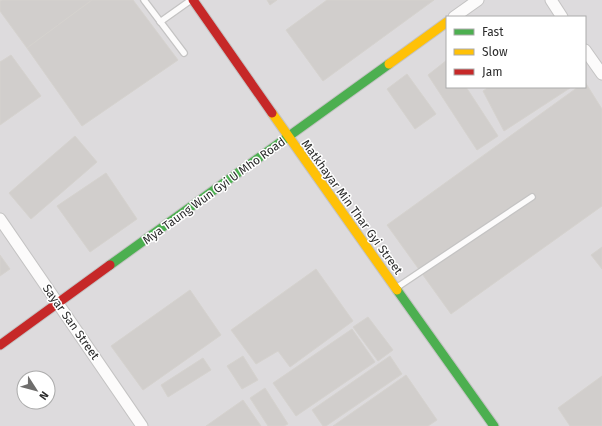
<svg xmlns="http://www.w3.org/2000/svg" width="602" height="426" font-family="'Fira Sans',sans-serif">
<style>
.industrial{fill:#dddbdd;fill-rule:evenodd}
.building{fill:#d1cecc;stroke:#d5d2ce}
.lines{fill:none;stroke-linecap:round;stroke-linejoin:round}
.lane-casing{stroke:#c4c3c3;stroke-width:8}
.street-casing{stroke:#c4c3c3;stroke-width:13}
.fast-casing{stroke:#c4c3c3;stroke-width:11}
.slow-casing{stroke:#c4c3c3;stroke-width:11}
.jam-casing{stroke:#c4c3c3;stroke-width:11}
.lane{stroke:#fcfbfb;stroke-width:5.5}
.street{stroke:#fcfbfb;stroke-width:11}
.fast{stroke:#4caf50;stroke-width:9}
.slow{stroke:#ffc107;stroke-width:9}
.jam{stroke:#c62828;stroke-width:9}
.labels{text-anchor:middle;stroke-width:3;stroke-linejoin:round;paint-order:stroke}
.street-label{font-size:12px;fill:#2c2c2c;stroke:#fff}
</style>
<rect width="100%" height="100%" fill="#eae6e2"/>
<!-- industrial -->
<path class="industrial" d="M 0,0 L 602,0 L 602,426 L 0,426 ZM 447,17 L 585,17 L 585,87 L 447,87 ZM 24,378 L 48,378 L 48,402 L 24,402 Z"/>
<!-- building -->
<g class="building">
<polygon points="2,0 92,0 27,48 0,11 0,1"/>
<polygon points="92,0 133,0 178,60 82,126 27,48"/>
<polygon points="267,0 277,0 270,5"/>
<polygon points="327,0 434,0 323,81 286,30"/>
<polygon points="11,55 41,96 0,125 0,62"/>
<polygon points="447,60 447,87 466,87 498,136 477,150 428,75"/>
<polygon points="407,74 436,114 415,129 387,89"/>
<polygon points="585,82 602,109 602,206 451,314 387,225 578,87 585,87"/>
<polygon points="489,87 569,87 570,88 504,131 483,91"/>
<polygon points="75,136 97,162 31,219 9,193"/>
<polygon points="106,173 137,219 90,252 57,206"/>
<polygon points="602,247 602,269 591,255"/>
<polygon points="0,255 10,269 0,276"/>
<polygon points="316,269 353,321 290,367 278,351 256,364 231,330"/>
<polygon points="190,290 221,335 143,390 111,346"/>
<polygon points="368,317 393,350 378,361 353,327"/>
<polygon points="352,329 375,362 296,416 273,383"/>
<polygon points="243,356 258,380 242,389 227,366"/>
<polygon points="390,356 402,374 326,426 323,426 312,410"/>
<polygon points="203,358 211,370 168,397 161,385"/>
<polygon points="406,375 437,420 428,426 333,426"/>
<polygon points="602,376 602,426 570,426 558,408"/>
<polygon points="265,388 288,424 284,426 268,426 250,398"/>
<polygon points="243,400 261,426 206,426"/>
</g>
<g class="lines">
<!-- lane casing -->
<g class="lane-casing">
<g id="lane">
<polyline points="144,0 184,53"/>
<polyline points="160,22 191,0"/>
<polyline points="396,288 532,197"/>
</g>
</g>
<!-- street casing -->
<g class="street-casing">
<g id="street">
<polyline points="551,0 562,17"/>
<polyline points="454,17 478,0"/>
<polyline points="585,50 602,74"/>
<polyline points="0,219 142,426"/>
</g>
</g>
<!-- fast casing -->
<g class="fast-casing">
<g id="fast">
<polyline points="110,265 389,64"/>
<polyline points="397,290 494,426"/>
</g>
</g>
<!-- slow casing -->
<g class="slow-casing">
<g id="slow">
<polyline points="389,64 447,22"/>
<polyline points="272,113 397,290"/>
</g>
</g>
<!-- jam casing -->
<g class="jam-casing">
<g id="jam">
<polyline points="193,0 272,113"/>
<polyline points="0,345 110,265"/>
</g>
</g>
<!-- lane -->
<use href="#lane" class="lane"/>
<!-- street -->
<use href="#street" class="street"/>
<!-- fast -->
<use href="#fast" class="fast"/>
<!-- slow -->
<use href="#slow" class="slow"/>
<!-- jam -->
<use href="#jam" class="jam"/>
</g>
<g class="labels">
<!-- street labels -->
<g class="street-label">
<text transform="translate(214 191) rotate(-36)" y="4">Mya Taung Wun Gyi U Mho Road</text>
<text transform="translate(352 207) rotate(54)" y="4">Matkhayar Min Thar Gyi Street</text>
<text transform="translate(71 322) rotate(55)" y="4">Sayar San Street</text>
</g>
</g>
<!-- legend -->
<rect x="446" y="16" width="140" height="72" fill="#ffffff" stroke="#ababab"/>
<rect x="454" y="29" width="20" height="6" fill="#4caf50" stroke="#ababab"/>
<text x="482" y="36" font-size="12" fill="#2c2c2c">Fast</text>
<rect x="454" y="49" width="20" height="6" fill="#ffc107" stroke="#ababab"/>
<text x="482" y="56" font-size="12" fill="#2c2c2c">Slow</text>
<rect x="454" y="69" width="20" height="6" fill="#c62828" stroke="#ababab"/>
<text x="482" y="76" font-size="12" fill="#2c2c2c">Jam</text>
<!-- north arrow -->
<g transform="translate(36 390) rotate(126)"><circle r="19" fill="#ffffff" stroke="#ababab"/>
<path d="M0-3L7 15L0 10L-7 15Z" fill="#6e6d6c"/>
<text y="-6" font-size="11" font-weight="bold" text-anchor="middle" fill="#2c2c2c">N</text>
</g>
</svg>
